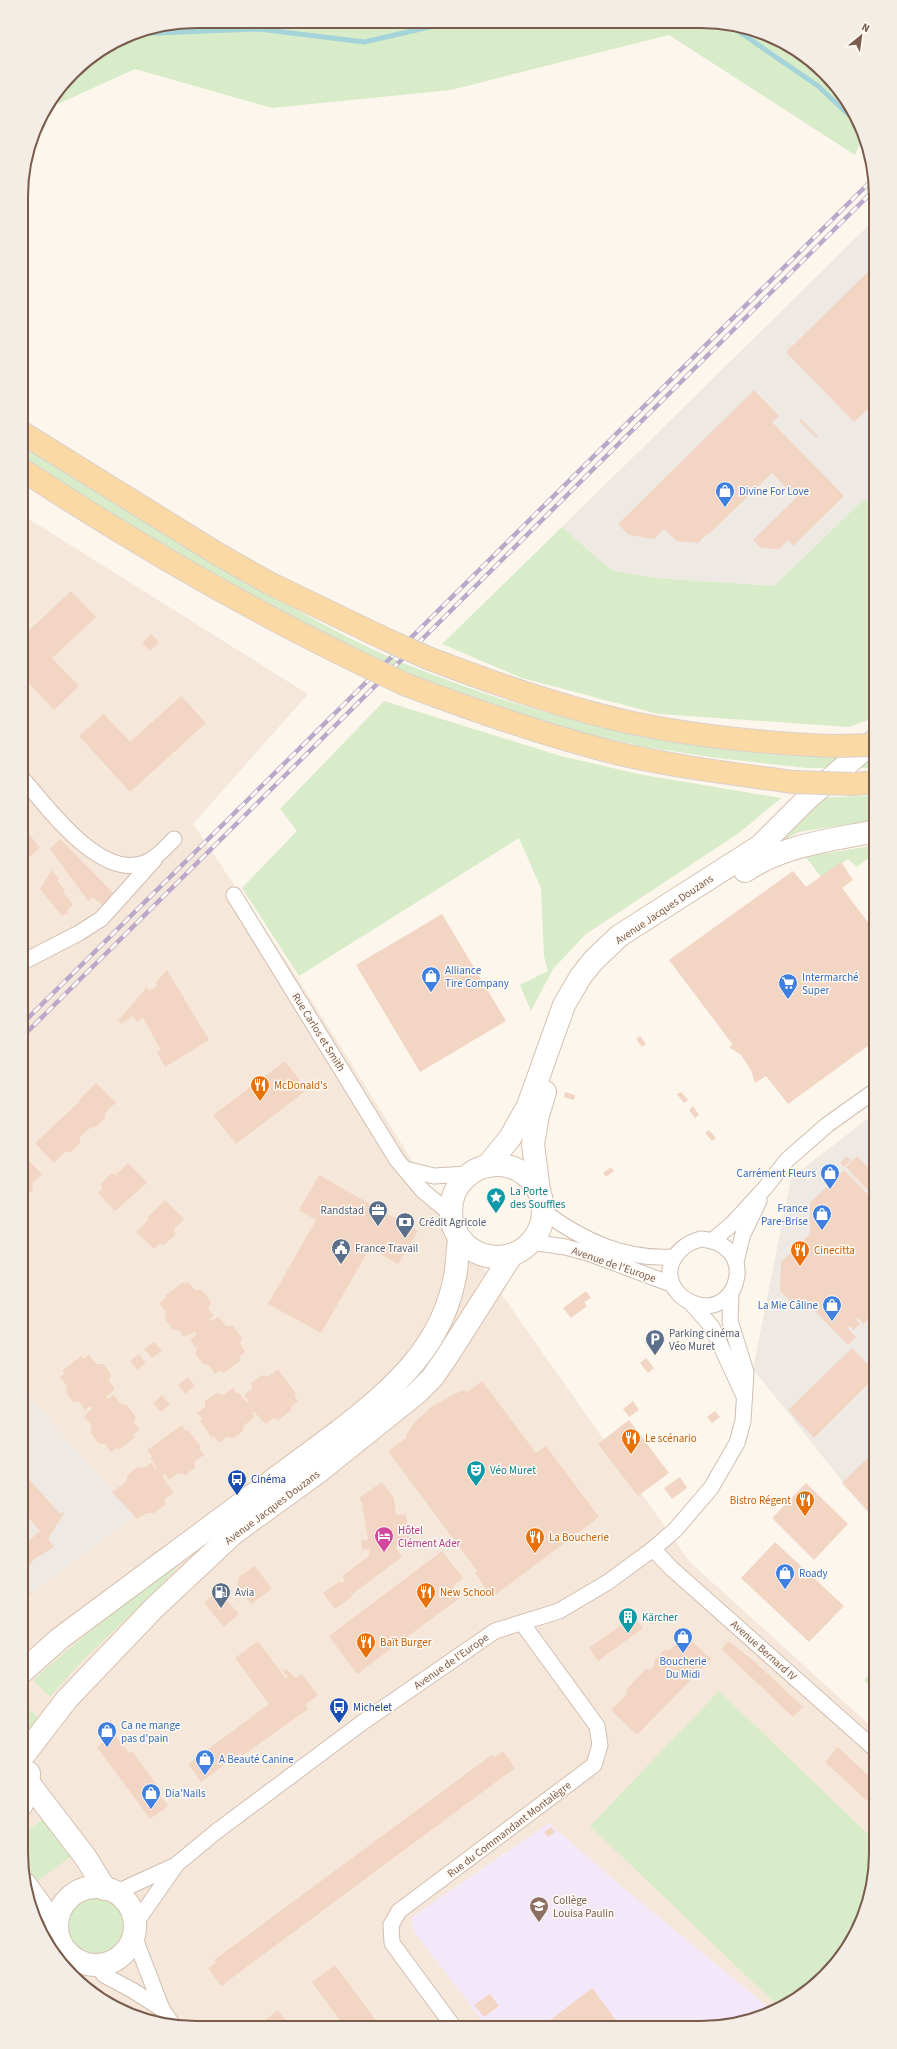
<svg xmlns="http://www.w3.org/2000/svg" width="897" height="2049" font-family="'Source Sans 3',sans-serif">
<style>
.residential{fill:#f5e8da}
.industrial{fill:#efe9e4}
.education{fill:#f3e8fa}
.green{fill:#d8ecc9}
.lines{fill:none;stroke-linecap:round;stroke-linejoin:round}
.stream{stroke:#a5d3da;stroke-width:5}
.building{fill:#f3d5c3}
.street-casing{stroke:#d1beb0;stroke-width:17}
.secondary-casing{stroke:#d6c0b0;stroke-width:24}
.primary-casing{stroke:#dad1cd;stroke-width:24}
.street{stroke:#fff;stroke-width:15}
.secondary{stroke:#fff;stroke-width:22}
.primary{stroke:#fbd9a5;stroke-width:22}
.rail-casing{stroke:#b9a8c9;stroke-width:4.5}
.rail{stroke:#fffaf3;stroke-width:3;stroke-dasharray:9;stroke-linecap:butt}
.primary-bridge-casing{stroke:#dad1cd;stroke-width:24;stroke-linecap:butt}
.primary-bridge{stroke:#fbd9a5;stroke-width:22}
.labels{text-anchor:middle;stroke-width:3;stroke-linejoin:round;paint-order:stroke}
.shop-label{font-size:11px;fill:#366cbe;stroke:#fffaf3;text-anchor:start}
.street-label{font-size:11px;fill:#7a5c4d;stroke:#fffaf3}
.food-label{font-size:11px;fill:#c56008;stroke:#fffaf3;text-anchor:start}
.culture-label{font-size:11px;fill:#0d838f;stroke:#fffaf3;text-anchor:start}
.service-label{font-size:11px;fill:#4e5e75;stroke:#fffaf3;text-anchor:start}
.transit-label{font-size:11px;fill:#164399;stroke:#fffaf3;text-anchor:start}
.hotel-label{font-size:11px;fill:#b23c85;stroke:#fffaf3;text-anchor:start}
.education-label{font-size:11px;fill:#785e54;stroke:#fffaf3;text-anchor:start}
.rim{fill:none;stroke:#7a5c4d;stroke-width:2}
</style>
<rect width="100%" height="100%" fill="#fdf6ec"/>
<!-- residential -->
<polygon class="residential" points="21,514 308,694 193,824 295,974 450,1221 689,1561 876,1731 876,1864 863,1920 833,1968 798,1999 746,2022 701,2028 162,2025 119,2010 81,1984 50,1950 27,1898 21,1853"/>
<!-- industrial -->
<g class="industrial">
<polygon points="876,218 876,511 864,499 774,586 655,578 611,570 562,527"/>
<polygon points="876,1112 876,1501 866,1511 753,1369 791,1178"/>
<polygon points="21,1388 134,1516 21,1601"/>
</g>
<!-- education -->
<polygon class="education" points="549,1823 620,1885 772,2010 746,2022 701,2028 487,2027 412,1929 412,1917"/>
<!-- green -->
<g class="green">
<polygon points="196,21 735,24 778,39 816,65 852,108 864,135 855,155 669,35 451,90 272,108 135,69 47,109 81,65 129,34"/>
<path d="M 21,445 C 106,499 192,552 280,601 C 323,624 367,649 413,667 C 511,706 614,735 718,748 C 771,755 823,757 876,758 L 876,768 L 807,768 L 717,758 L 645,747 L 570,730 L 434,685 L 366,658 L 201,568 L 21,458 Z"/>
<polygon points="864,499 876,511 876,717 849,727 658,714 522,678 442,644 562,527 611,570 655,578 774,586"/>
<polygon points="384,701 561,756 638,774 781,798 739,833 586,934 553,969 531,1011 520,985 548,971 544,956 541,888 519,838 299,976 242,888 297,831 280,809"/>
<polygon points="876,795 876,820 799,832 778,843 820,798"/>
<polygon points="876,845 876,864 873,865 867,859 857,867 848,859 821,877 806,857"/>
<path d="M 180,1564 L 155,1591 L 80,1663 L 50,1697 L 33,1680 C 80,1639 128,1599 180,1564 Z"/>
<polygon points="876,1670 876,1693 864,1680"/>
<polygon points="719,1691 876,1842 876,1864 863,1920 833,1968 798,1999 779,2007 590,1826"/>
<path d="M 31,1710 L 40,1720 L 25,1737 C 16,1726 24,1719 31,1710 Z"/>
<polygon points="46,1817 74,1854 34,1884 23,1871 21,1836"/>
<circle cx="94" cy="1925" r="29"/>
</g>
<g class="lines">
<!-- stream -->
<g class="stream">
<polyline points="728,24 818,86 850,116"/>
<polyline points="131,34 259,29 364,42 447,23"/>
</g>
</g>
<!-- building -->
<g class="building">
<polygon points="873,267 876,270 876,401 854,422 786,352"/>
<polygon points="754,390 779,416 772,422 844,496 793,546 788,540 779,549 761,548 753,540 796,498 772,473 708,535 707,534 698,543 677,541 664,529 654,539 629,535 618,524"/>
<polygon points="801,419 818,436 816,438 799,421"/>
<polygon points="71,591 96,617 52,658 79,686 54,710 21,675 21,638"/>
<polygon points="151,634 159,642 150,651 142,643"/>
<polygon points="181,696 206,723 130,792 79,736 104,714 130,742"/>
<polygon points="22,825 40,848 25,860 21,855"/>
<polygon points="60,839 116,896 104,907 93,897 88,901 50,849"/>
<polygon points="841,862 853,880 842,888 876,933 876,1040 788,1104 766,1076 755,1083 751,1070 741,1055 729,1047 733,1045 669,960 793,871 806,887"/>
<polygon points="52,870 59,879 57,881 65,890 63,892 73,905 67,910 68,913 62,916 40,889"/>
<polygon points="442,914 506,1021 420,1072 356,965"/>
<polygon points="167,970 209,1040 165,1067 157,1052 161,1050 143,1018 137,1022 133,1016 121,1024 118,1021 147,987 149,991 157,986 156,982"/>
<polygon points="640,1036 646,1044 642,1047 636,1039"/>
<polygon points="285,1061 307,1090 236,1144 213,1115"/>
<polygon points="96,1083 116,1102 105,1113 105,1118 96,1127 90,1128 80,1137 80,1143 71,1152 65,1152 54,1163 35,1143 80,1101 79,1100"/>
<polygon points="565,1092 575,1095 574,1100 564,1097"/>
<polygon points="681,1092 688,1100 684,1103 677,1094"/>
<polygon points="693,1106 699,1115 695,1118 689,1110"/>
<polygon points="709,1130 716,1138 712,1141 705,1133"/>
<polygon points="23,1155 42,1174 32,1184 33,1190 21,1201 21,1157"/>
<polygon points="847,1156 851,1160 844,1167 840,1163"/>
<polygon points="857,1156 876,1176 876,1199 846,1167"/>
<polygon points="128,1163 147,1183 115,1211 98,1193 102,1189 101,1184 111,1173 116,1175"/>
<polygon points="611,1167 614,1171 606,1177 603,1173"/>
<polygon points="844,1170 876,1203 876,1311 863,1324 858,1318 856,1319 860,1324 853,1330 850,1326 847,1328 856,1337 848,1345 805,1301 798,1308 780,1291 781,1262 810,1234 810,1203"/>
<polygon points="319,1175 418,1231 398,1264 370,1248 321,1333 268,1304 316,1220 299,1210"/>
<polygon points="165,1200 184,1219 174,1229 175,1235 164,1245 159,1244 154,1249 136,1232 148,1220 147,1218"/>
<polygon points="183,1282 185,1284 188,1282 195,1290 202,1290 211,1302 208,1308 214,1316 209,1319 210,1321 219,1317 226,1326 233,1326 242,1338 240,1344 245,1352 239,1357 241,1360 224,1373 221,1370 215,1374 209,1365 203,1364 195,1354 197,1349 190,1340 197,1334 195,1332 184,1337 179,1330 173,1330 165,1319 166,1312 159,1303 166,1298 165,1296"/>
<polygon points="586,1291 591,1298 584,1302 587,1306 571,1318 563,1308"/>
<polygon points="154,1342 162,1351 152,1358 144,1349"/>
<polygon points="852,1348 876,1373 876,1376 814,1438 788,1410"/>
<polygon points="139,1354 146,1363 137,1370 130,1361"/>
<polygon points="89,1355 96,1364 103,1364 111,1374 109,1381 115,1389 106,1397 108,1399 114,1395 121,1404 127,1405 136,1417 134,1422 140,1430 133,1434 135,1437 119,1450 117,1448 111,1452 105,1444 98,1443 90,1432 92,1426 84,1417 92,1408 90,1406 85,1410 79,1402 73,1402 66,1392 67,1386 60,1377 64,1374 63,1370 81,1356 83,1359"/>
<polygon points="646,1358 654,1368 648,1373 640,1363"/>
<polygon points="278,1369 296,1394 294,1395 298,1401 291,1407 291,1410 279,1420 274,1418 266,1424 254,1412 252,1413 255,1417 243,1426 243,1431 234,1438 227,1437 219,1443 214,1436 212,1438 200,1421 202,1419 197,1413 205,1407 205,1401 217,1393 223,1395 233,1388 237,1394 239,1393 247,1403 249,1401 244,1395 252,1389 251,1383 262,1375 268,1377"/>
<polygon points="188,1377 195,1386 185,1394 178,1385"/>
<polygon points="482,1381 536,1453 546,1446 599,1517 495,1595 494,1592 490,1595 475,1573 477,1571 388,1451 407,1437 406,1435 415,1422 430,1408 452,1395 464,1390 467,1392"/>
<polygon points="162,1395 170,1405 160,1412 153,1403"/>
<polygon points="633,1401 639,1410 629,1417 623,1409"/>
<polygon points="715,1411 720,1417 712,1423 707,1417"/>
<polygon points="629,1420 669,1473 638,1496 598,1444"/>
<polygon points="182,1425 186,1431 188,1430 201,1447 199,1448 204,1455 195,1461 195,1468 185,1475 178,1473 169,1480 165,1474 162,1476 174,1493 165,1499 165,1505 154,1513 147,1513 137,1519 112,1492 127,1481 127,1475 138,1467 144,1468 151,1463 156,1470 157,1469 150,1458 152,1457 147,1450"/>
<polygon points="876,1450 876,1505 869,1512 842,1483"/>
<polygon points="21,1470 60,1514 63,1512 64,1513 48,1539 54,1547 34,1559 21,1578 21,1542 24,1545 40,1531 21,1509"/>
<polygon points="680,1477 687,1488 672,1499 664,1488"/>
<polygon points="382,1482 394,1498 396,1515 406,1514 410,1544 397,1545 396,1548 402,1557 351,1595 352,1597 335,1609 323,1593 340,1581 342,1583 345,1580 342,1576 369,1556 369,1549 362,1550 361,1540 368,1540 362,1503 359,1498"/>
<polygon points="806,1483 848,1524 814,1560 772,1518"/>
<polygon points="775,1542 844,1606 809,1642 741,1578"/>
<polygon points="442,1551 463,1578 453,1586 461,1597 357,1674 329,1636"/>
<polygon points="255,1566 272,1589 251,1604 237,1586 239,1577"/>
<polygon points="21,1581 31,1593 21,1601"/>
<polygon points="218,1590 239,1614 224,1627 204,1603"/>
<polygon points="634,1616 643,1628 598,1661 589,1648"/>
<polygon points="685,1635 711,1659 637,1735 611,1710 627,1694 627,1689 646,1669 651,1669 654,1666 654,1661 664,1650 670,1650"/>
<polygon points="258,1641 286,1679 288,1677 283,1671 286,1669 296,1678 302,1674 318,1695 305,1705 308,1709 242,1756 241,1753 201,1782 188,1764 269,1704 235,1658"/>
<polygon points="729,1641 754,1661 803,1707 793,1717 721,1649"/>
<polygon points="114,1734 129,1753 132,1751 156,1784 153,1786 168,1806 150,1819 97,1747"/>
<polygon points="838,1747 876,1783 876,1809 825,1762"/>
<polygon points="503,1751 515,1768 221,1986 208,1968 216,1963 214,1960 493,1754 495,1757"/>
<polygon points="551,1827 555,1832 548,1837 544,1832"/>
<polygon points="335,1965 380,2026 344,2026 312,1982"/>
<polygon points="592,1988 622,2028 541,2027"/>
<polygon points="490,1994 499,2006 484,2017 474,2005"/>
<polygon points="278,2010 289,2025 265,2025 262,2022"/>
</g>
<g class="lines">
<!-- street casing -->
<g class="street-casing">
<g id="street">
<path d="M 21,777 C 47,806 101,883 147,862 C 158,857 166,847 174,839"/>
<polyline points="234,895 397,1160 423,1191 451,1214"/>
<polyline points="21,963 79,933 101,919 155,859"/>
<polyline points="405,1169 434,1176 469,1174"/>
<path d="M 544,1212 C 584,1241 624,1260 674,1257"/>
<path d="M 701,1239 C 758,1244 740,1314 699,1305 C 691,1303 684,1300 678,1293 C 659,1271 676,1245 701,1239 Z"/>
<polyline points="713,1240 732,1224 765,1188 787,1160 827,1125 876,1090"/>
<polyline points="532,1242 565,1247 588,1253 671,1284"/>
<polyline points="736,1262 743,1234 759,1201"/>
<polyline points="691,1303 712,1327 744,1396"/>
<polyline points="653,1549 671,1568 876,1750"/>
<polyline points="117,1892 176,1865"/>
<polyline points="135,1924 177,1864 217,1831 363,1722 495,1631 559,1611 608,1582 653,1549 675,1530 711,1488 737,1443 743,1421 746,1372 730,1321 731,1293"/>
<polyline points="134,1936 162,2009 173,2025"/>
<polyline points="97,1965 104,1975 132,1990 162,2009"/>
<polyline points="453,2026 392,1943 391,1925 399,1911 594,1765 600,1745 597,1726 522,1623"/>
</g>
</g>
<!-- secondary casing -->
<g class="secondary-casing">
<g id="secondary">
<path d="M 745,871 C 784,845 831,840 876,831"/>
<circle cx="497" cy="1211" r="46"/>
<polyline points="487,1166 510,1138 528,1106 564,1005 581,976 593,961 619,936 760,846 806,800 876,739"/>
<polyline points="539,1191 533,1144 538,1115 545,1092"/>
<path d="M 21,1673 L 59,1639 L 339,1431 C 394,1388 444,1346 456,1271 C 457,1260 458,1249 459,1238"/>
<polyline points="24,1755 67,1699 155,1607 234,1533 321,1470 417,1393 432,1378 446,1358 511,1256"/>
<polyline points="28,1782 86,1858 105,1889"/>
<polyline points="21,1806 28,1791 29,1773"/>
<polyline points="25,1884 55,1925"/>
<circle cx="96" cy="1926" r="39"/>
</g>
</g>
<!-- primary casing -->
<g class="primary-casing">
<g id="primary">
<polyline points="21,432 216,553 269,583 385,639"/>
<path d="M 21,469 C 131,541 244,607 362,664"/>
<path d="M 428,658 C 495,684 563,708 633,723 C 699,737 765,743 832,746"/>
<path d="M 404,684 C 475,711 546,736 620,754 C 677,767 735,774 793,782"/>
<polyline points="853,784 876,782"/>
</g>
</g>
<!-- street -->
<use href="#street" class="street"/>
<!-- secondary -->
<use href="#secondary" class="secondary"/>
<!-- primary -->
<use href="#primary" class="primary"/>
<!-- rail casing -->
<g class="rail-casing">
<g id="rail">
<polyline points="21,1025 874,178"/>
<polyline points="21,1038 875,189"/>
</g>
</g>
<!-- rail -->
<use href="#rail" class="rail"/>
<!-- primary-bridge casing -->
<g class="primary-bridge-casing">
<g id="primary-bridge">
<polyline points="385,639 428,658"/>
<polyline points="362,664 404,684"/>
<polyline points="832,746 876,745"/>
<polyline points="793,782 853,784"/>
</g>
</g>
<!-- primary-bridge -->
<use href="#primary-bridge" class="primary-bridge"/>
</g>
<!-- icons -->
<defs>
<g id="shop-pin" transform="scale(1)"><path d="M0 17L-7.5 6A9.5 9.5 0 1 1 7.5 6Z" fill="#3f7fe0" stroke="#fffaf3"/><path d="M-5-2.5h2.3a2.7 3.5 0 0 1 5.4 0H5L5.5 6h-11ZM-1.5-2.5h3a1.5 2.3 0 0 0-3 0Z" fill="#fff"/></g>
<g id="supermarket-pin" transform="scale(1)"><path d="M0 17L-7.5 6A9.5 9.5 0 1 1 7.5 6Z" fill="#3f7fe0" stroke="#fffaf3"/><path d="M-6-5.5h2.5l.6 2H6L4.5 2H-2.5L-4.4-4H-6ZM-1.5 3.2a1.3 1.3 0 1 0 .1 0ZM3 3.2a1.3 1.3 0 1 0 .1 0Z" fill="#fff"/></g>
<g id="restaurant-pin" transform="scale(1)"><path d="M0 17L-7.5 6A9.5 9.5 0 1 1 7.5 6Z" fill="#e8710a" stroke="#fffaf3"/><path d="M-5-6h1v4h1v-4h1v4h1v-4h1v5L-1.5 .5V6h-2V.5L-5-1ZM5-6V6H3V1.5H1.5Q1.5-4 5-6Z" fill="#fff"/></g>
<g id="sight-pin" transform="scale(1)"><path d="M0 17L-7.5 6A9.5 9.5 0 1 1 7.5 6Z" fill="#0f9aa8" stroke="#fffaf3"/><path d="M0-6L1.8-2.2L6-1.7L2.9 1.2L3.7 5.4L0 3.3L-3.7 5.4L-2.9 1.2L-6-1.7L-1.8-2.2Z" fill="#fff"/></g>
<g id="office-pin" transform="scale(1)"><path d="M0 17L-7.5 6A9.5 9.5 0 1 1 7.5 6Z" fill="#5c6f8a" stroke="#fffaf3"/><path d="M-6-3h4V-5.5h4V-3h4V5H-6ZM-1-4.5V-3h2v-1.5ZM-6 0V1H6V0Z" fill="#fff"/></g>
<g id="bank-pin" transform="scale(1)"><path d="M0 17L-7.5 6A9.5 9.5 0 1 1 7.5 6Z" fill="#5c6f8a" stroke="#fffaf3"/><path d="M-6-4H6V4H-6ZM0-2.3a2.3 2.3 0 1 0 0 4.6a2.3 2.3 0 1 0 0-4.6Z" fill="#fff"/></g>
<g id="civic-pin" transform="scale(1)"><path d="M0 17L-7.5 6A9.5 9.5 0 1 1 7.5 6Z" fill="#5c6f8a" stroke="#fffaf3"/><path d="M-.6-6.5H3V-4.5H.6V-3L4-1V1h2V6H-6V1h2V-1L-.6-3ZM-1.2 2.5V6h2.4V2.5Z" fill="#fff"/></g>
<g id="parking-pin" transform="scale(1)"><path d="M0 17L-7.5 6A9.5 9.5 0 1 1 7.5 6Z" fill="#5c6f8a" stroke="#fffaf3"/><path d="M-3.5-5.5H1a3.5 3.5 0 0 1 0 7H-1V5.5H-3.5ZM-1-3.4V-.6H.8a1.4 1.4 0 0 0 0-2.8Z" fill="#fff"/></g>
<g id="theatre-pin" transform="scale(1)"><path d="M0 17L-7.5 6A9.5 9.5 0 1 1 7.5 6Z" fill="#0f9aa8" stroke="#fffaf3"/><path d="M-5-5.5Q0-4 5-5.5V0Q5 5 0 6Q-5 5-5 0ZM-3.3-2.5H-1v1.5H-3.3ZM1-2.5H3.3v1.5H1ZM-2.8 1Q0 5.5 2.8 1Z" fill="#fff"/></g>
<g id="bus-pin" transform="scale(1)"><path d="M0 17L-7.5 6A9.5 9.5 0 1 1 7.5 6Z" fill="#1a4fb4" stroke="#fffaf3"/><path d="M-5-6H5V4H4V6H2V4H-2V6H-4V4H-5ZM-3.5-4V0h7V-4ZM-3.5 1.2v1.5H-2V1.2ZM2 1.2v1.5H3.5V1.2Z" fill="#fff"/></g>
<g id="hotel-pin" transform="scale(1)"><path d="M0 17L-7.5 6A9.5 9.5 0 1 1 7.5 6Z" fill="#d1479c" stroke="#fffaf3"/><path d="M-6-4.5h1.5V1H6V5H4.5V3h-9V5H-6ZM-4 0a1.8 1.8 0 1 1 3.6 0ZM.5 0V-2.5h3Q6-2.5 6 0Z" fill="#fff"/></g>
<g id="fuel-pin" transform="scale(1)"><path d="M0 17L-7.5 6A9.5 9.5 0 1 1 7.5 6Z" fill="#5c6f8a" stroke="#fffaf3"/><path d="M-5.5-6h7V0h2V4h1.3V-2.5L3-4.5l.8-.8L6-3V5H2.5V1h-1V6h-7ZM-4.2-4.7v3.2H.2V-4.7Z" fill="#fff"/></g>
<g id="building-pin" transform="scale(1)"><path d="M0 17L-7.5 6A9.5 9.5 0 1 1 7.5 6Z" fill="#0f9aa8" stroke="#fffaf3"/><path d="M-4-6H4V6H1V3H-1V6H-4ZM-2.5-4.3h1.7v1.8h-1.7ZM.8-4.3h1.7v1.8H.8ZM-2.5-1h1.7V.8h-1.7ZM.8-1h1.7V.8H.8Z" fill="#fff"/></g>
<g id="school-pin" transform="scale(1)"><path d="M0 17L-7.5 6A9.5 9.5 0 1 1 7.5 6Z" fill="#8d6e63" stroke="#fffaf3"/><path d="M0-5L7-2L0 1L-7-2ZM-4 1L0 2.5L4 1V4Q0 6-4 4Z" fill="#fff"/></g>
</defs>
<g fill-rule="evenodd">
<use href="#shop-pin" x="725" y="491"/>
<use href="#shop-pin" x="431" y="976"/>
<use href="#supermarket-pin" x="788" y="983"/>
<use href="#restaurant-pin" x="260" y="1085"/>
<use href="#shop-pin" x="830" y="1173"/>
<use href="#sight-pin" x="496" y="1197"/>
<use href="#office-pin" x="378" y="1210"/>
<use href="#shop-pin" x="822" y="1214"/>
<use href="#bank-pin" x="405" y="1222"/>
<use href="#civic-pin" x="341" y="1248"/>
<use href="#restaurant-pin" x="800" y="1250"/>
<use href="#shop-pin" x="832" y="1305"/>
<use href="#parking-pin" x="655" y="1339"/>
<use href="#restaurant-pin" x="631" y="1438"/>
<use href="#theatre-pin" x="476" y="1470"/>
<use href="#bus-pin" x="237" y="1479"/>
<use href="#restaurant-pin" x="805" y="1500"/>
<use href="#hotel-pin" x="384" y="1536"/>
<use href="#restaurant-pin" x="535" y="1537"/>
<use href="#shop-pin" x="785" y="1573"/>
<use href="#fuel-pin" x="221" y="1592"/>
<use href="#restaurant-pin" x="426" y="1592"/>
<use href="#building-pin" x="628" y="1617"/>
<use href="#shop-pin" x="683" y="1637"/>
<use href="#restaurant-pin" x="366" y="1642"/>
<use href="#bus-pin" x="339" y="1707"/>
<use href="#shop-pin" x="107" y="1731"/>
<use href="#shop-pin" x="205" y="1759"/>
<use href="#shop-pin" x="151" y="1793"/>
<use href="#school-pin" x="539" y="1906"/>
</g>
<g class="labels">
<!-- shop labels -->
<g class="shop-label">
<text x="739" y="495">Divine For Love</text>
<text x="445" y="974">Alliance<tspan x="445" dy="13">Tire Company</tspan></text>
<text x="802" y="981">Intermarché<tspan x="802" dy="13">Super</tspan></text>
<text x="816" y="1177" text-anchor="end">Carrément Fleurs</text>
<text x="808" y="1212" text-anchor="end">France<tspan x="808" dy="13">Pare-Brise</tspan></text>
<text x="818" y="1309" text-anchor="end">La Mie Câline</text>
<text x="799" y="1577">Roady</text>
<text x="683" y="1665" text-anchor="middle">Boucherie<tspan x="683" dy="13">Du Midi</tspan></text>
<text x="121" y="1729">Ca ne mange<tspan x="121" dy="13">pas d'pain</tspan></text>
<text x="219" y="1763">A Beauté Canine</text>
<text x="165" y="1797">Dia'Nails</text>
</g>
<!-- street labels -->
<g class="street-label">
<text transform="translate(664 909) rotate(-34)" y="4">Avenue Jacques Douzans</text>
<text transform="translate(319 1032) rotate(58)" y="4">Rue Carlos et Smith</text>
<text transform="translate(614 1264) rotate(19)" y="4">Avenue de l'Europe</text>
<text transform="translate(272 1507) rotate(-37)" y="4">Avenue Jacques Douzans</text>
<text transform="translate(764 1650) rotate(42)" y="4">Avenue Bernard IV</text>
<text transform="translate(451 1661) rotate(-35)" y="4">Avenue de l'Europe</text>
<text transform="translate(509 1829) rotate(-37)" y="4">Rue du Commandant Montalègre</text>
</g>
<!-- food labels -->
<g class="food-label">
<text x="274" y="1089">McDonald's</text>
<text x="814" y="1254">Cinecitta</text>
<text x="645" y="1442">Le scénario</text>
<text x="791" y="1504" text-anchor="end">Bistro Régent</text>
<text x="549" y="1541">La Boucherie</text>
<text x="440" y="1596">New School</text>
<text x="380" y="1646">Baït Burger</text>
</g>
<!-- culture labels -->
<g class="culture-label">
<text x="510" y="1195">La Porte<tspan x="510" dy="13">des Souffles</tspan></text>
<text x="490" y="1474">Véo Muret</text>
<text x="642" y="1621">Kärcher</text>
</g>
<!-- service labels -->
<g class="service-label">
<text x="364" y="1214" text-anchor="end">Randstad</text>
<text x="419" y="1226">Crédit Agricole</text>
<text x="355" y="1252">France Travail</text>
<text x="669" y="1337">Parking cinéma<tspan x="669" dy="13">Véo Muret</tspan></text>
<text x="235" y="1596">Avia</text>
</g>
<!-- transit labels -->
<g class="transit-label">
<text x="251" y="1483">Cinéma</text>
<text x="353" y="1711">Michelet</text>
</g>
<!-- hotel labels -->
<g class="hotel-label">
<text x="398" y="1534">Hôtel<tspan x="398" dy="13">Clément Ader</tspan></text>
</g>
<!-- education labels -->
<g class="education-label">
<text x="553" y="1904">Collège<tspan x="553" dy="13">Louisa Paulin</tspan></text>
</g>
</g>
<!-- crop -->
<path d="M0 0H897V2049H0ZM196 28H701A168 168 0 0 1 869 196V1853A168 168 0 0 1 701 2021H196A168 168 0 0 1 28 1853V196A168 168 0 0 1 196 28Z" fill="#f4ede6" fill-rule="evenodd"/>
<path class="rim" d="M196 28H701A168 168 0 0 1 869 196V1853A168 168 0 0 1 701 2021H196A168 168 0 0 1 28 1853V196A168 168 0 0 1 196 28Z"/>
<!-- north arrow -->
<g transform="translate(861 36) rotate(29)" stroke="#fffaf3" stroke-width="3" paint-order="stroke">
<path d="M0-3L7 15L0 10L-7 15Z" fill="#7a5c4d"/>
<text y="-6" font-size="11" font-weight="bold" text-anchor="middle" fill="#7a5c4d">N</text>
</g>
</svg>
